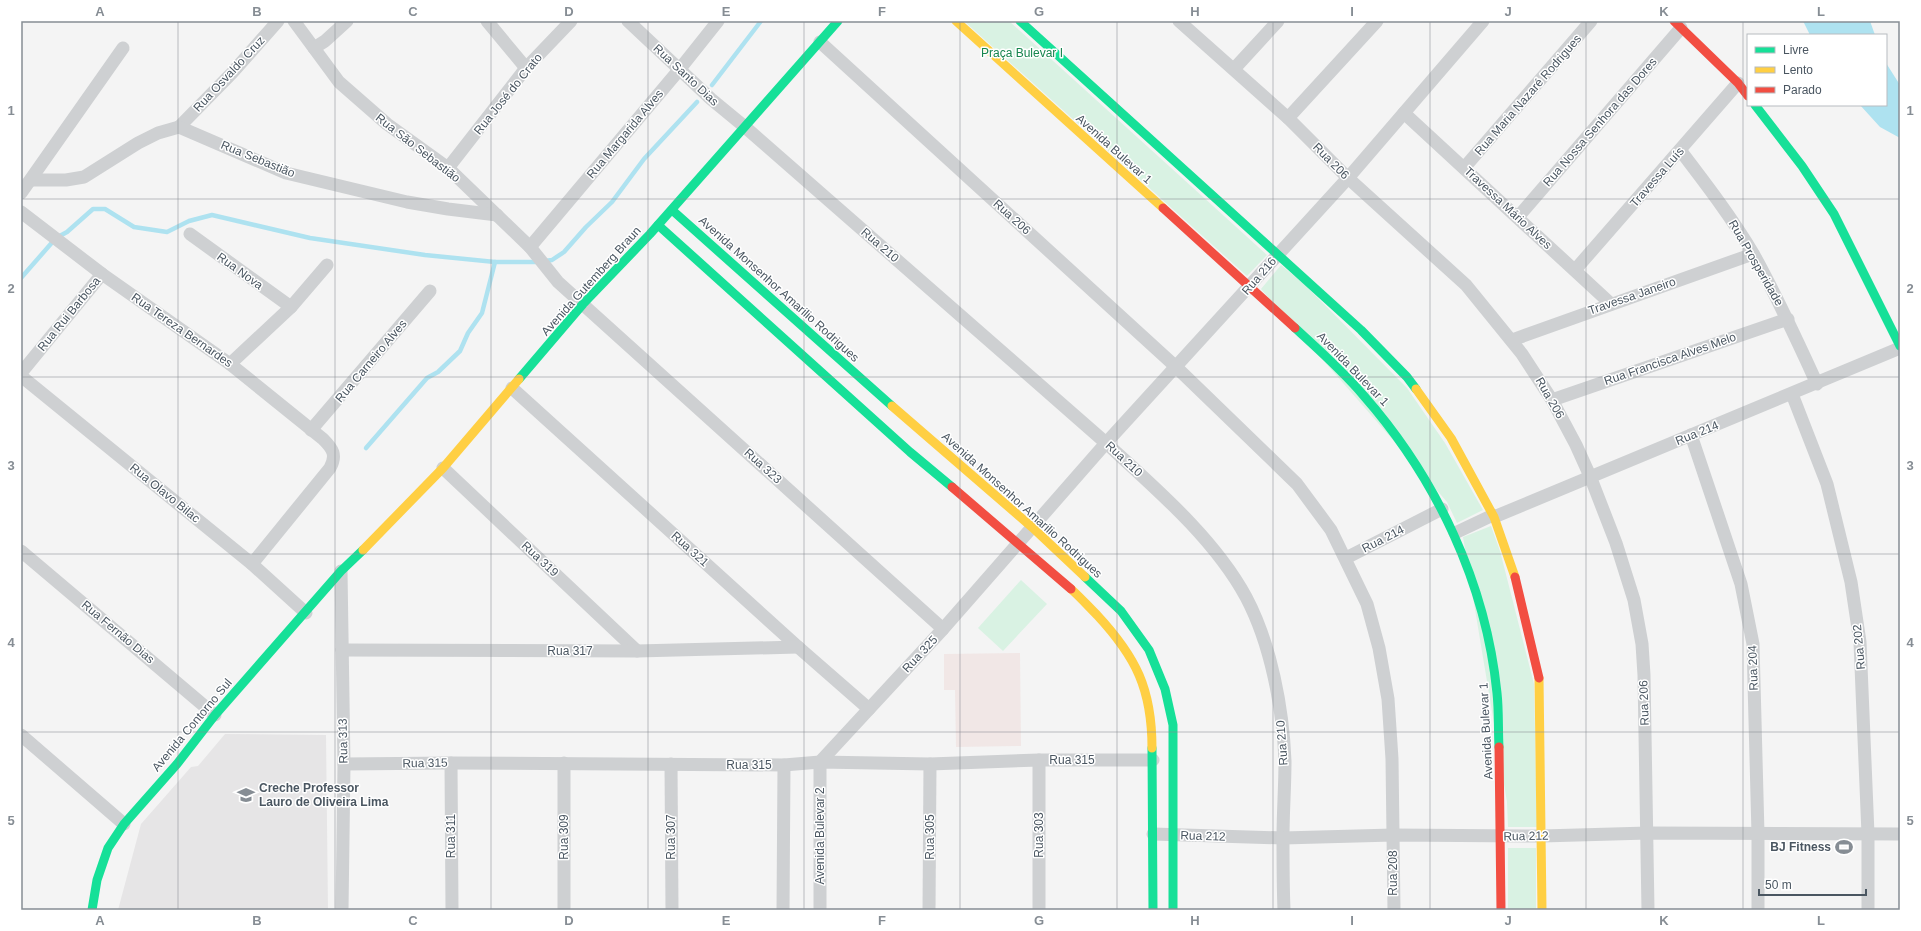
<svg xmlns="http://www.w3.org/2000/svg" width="1921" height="931" font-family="Helvetica,sans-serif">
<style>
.education{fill:#e6e5e6}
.medical{fill:#f1e7e6}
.green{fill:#d9f2e3}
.water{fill:#aee2f0}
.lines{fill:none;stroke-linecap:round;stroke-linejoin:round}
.stream{stroke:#aee2f0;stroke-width:4.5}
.street{stroke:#ced0d2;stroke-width:13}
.fast{stroke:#16e098;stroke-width:9}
.slow{stroke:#ffcf43;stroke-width:9}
.jam{stroke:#f24e42;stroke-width:9}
.grid{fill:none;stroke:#868d94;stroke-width:1;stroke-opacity:0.55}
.labels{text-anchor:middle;stroke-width:3;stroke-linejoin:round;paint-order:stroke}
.park-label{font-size:12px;fill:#17864f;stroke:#fff}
.street-label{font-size:12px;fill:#4a5661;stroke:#fff}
.poi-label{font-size:12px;font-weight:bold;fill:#4a5661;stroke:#fff;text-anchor:start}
.neatline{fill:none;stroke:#868d94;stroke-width:1.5}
.grid-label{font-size:13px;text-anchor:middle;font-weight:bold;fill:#868d94}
</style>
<rect width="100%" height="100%" fill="#f4f4f4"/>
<!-- education -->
<polygon class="education" points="225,734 326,735 328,910 118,910 141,824 191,767 198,766"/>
<!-- medical -->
<polygon class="medical" points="1020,653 1021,746 956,747 955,690 944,690 944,654"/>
<!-- green -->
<g class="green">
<polygon points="964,21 1009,21 1267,255 1247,276"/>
<polygon points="1281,265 1303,283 1407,388 1445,443 1483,510 1457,523 1447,502 1261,289"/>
<polygon points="1491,526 1500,551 1534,684 1537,827 1508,827 1507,802 1463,537"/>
<polygon points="1021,580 1047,604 1003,651 978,628"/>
<rect x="1508" y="848" width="28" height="62"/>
</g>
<!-- water -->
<g class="water">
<polygon points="1803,21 1870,21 1875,35 1810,35"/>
<polygon points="1886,63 1900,85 1900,138 1880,127 1860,105 1886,105"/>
</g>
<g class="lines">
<!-- stream -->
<g class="stream">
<polyline points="712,85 761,21"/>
<polyline points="545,261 552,260 564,252 586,227 612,202 644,159 697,102"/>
<polyline points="21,278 56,238 67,232 93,209 105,209 134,227 167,232 189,221 212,215 310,238 425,255 495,262 538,262"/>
<polyline points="366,448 427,378 438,372 460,351 468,333 482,313 495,262"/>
</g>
<!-- street -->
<g class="street">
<polyline points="294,21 339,82 387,124 448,168 530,247 558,282 943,629"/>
<polyline points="487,21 526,68"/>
<path d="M 628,21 L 711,99 L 745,127 L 1106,443 C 1155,488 1214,538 1246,597 C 1271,644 1283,709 1285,761 C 1285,787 1283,812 1283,837 C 1283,861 1283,886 1284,910"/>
<polyline points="1179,21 1288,118 1348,178 1466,285 1522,354 1552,400 1576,445 1590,476 1616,543 1634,600 1642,644 1644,675 1648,910"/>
<polyline points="820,42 1175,366 1297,484 1331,530 1367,604 1379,648 1388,699 1392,759 1394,910"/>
<polyline points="314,48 325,41 347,21"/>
<polyline points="1234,69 1278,21"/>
<polyline points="1404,113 1611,304"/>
<polyline points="1288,118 1377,21"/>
<polyline points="179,127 232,73 278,21"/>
<path d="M 1680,150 C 1706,184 1732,218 1754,255 C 1777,297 1797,340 1817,384"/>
<polyline points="448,168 526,68 571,21"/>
<polyline points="1464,168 1591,21"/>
<polyline points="32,180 66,180 84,177 138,143 158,133 179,127 286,173 407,202 448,209 497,215"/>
<polyline points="21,193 123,48"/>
<path d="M 21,212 L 102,274 L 230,364 L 323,439 C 333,449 337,455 330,468 L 252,564"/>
<polyline points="1518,217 1681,28"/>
<polyline points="190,234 291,307"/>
<polyline points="530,247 679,70 718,21"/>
<polyline points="1575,270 1738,83"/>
<polyline points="1512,340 1753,254"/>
<polyline points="230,364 291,307 327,265"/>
<polyline points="21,373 102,274"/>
<polyline points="21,376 252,564 306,613"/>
<polyline points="512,388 798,647 869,709"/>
<polyline points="1792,394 1827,484 1851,582 1860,642 1868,834 1868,910"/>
<polyline points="1552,400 1788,319"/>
<polyline points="311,430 430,291"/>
<polyline points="1691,435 1741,584 1753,644 1758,834 1758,910"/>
<polyline points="443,468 637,651"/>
<polyline points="1494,517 1900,348"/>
<polyline points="1455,533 1493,515"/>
<polyline points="21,551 215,715"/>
<polyline points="1346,558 1442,509"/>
<polyline points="341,571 344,764 342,910"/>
<polyline points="342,650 637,651 798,647"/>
<polyline points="21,735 124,824"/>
<polyline points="451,763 452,910"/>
<polyline points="564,763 564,910"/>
<polyline points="344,764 451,763 784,765 820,762 930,764 1039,760 1153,760"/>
<polyline points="671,764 672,910"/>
<polyline points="1153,834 1283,838 1393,835 1542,836 1648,833 1900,834"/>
<polyline points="783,910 784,765"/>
<polyline points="820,910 820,762 943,629 1106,443 1348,178 1483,21"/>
<polyline points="929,910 930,764"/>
<polyline points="1039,910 1039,760"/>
</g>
<!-- fast -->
<g class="fast">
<polyline points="1020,21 1361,330 1407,377 1416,389"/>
<polyline points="1755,105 1802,166 1834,214 1900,346"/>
<polyline points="672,210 892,406"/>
<polyline points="658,225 910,452 952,487"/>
<path d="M 1295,328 C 1319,350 1343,371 1364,396 C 1436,478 1486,583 1497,693 C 1499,711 1498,729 1499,747"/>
<polyline points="519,379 583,304 650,234 838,21"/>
<polyline points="1085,577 1121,611 1149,650 1165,689 1173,725 1173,910"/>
<polyline points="1152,748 1153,910"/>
<polyline points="92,910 97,880 108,848 124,824 177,764 215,715 341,571 363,550"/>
</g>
<!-- slow -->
<g class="slow">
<polyline points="956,21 1163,208"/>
<polyline points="1416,389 1451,438 1494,517 1515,577"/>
<polyline points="892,406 1033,528 1085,577"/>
<polyline points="363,550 443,468 519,379"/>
<path d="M 1071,589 C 1080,597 1088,606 1097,615 C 1136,657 1152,689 1152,748"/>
<polyline points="1539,678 1542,910"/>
</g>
<!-- jam -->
<g class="jam">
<polyline points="1674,21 1738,83 1748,96"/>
<polyline points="1163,208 1295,328"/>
<polyline points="952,487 1071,589"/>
<polyline points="1515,577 1539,678"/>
<polyline points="1499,747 1501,910"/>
</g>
</g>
<!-- grid -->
<path class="grid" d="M 178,21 L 178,910M 335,21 L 335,910M 491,21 L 491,910M 648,21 L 648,910M 804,21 L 804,910M 960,21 L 960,910M 1117,21 L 1117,910M 1273,21 L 1273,910M 1430,21 L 1430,910M 1586,21 L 1586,910M 1743,21 L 1743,910M 21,199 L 1900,199M 21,377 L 1900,377M 21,554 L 1900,554M 21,732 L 1900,732"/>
<!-- icons -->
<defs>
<g id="school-bare" transform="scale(1.38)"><path d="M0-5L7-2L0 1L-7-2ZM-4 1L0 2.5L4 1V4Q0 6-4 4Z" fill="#868d94" stroke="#fff" stroke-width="2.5" paint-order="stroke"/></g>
<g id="stadium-bare" transform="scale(1.38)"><path d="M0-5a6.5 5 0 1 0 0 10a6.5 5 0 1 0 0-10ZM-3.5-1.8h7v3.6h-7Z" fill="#868d94" stroke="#fff" stroke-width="2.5" paint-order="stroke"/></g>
</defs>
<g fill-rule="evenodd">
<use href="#school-bare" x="246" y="795"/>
<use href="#stadium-bare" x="1844" y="847"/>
</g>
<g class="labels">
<!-- park labels -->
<g class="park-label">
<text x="1022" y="57">Praça Bulevar I</text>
</g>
<!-- street labels -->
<g class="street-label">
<text transform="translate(229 74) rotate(-47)" y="4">Rua Osvaldo Cruz</text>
<text transform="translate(686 75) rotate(43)" y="4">Rua Santo Dias</text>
<text transform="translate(508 94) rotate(-51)" y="4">Rua José do Crato</text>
<text transform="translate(1528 95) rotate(-49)" y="4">Rua Maria Nazaré Rodrigues</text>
<text transform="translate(1600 122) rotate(-49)" y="4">Rua Nossa Senhora das Dores</text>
<text transform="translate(625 134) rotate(-50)" y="4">Rua Margarida Alves</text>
<text transform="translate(418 148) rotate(38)" y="4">Rua São Sebastião</text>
<text transform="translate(1114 149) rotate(42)" y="4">Avenida Bulevar 1</text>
<text transform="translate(258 159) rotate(22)" y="4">Rua Sebastião</text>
<text transform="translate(1331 161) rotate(45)" y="4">Rua 206</text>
<text transform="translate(1657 177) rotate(-49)" y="4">Travessa Luís</text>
<text transform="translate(1508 208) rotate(43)" y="4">Travessa Mário Alves</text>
<text transform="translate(1012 217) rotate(42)" y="4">Rua 206</text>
<text transform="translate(880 245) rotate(41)" y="4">Rua 210</text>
<text transform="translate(1756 263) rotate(60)" y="4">Rua Prosperidade</text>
<text transform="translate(240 271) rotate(36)" y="4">Rua Nova</text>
<text transform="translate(1259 276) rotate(-49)" y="4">Rua 216</text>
<text transform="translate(591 281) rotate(-48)" y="4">Avenida Gutemberg Braun</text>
<text transform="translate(779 289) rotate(42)" y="4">Avenida Monsenhor Amarilio Rodrigues</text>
<text transform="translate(1632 296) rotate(-19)" y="4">Travessa Janeiro</text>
<text transform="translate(69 314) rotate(-51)" y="4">Rua Rui Barbosa</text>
<text transform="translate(182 330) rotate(35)" y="4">Rua Tereza Bernardes</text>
<text transform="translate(1670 359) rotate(-19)" y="4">Rua Francisca Alves Melo</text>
<text transform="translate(371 361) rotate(-50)" y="4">Rua Carneiro Alves</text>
<text transform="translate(1353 369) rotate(46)" y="4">Avenida Bulevar 1</text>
<text transform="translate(1550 398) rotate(60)" y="4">Rua 206</text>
<text transform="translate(1697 433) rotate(-22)" y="4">Rua 214</text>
<text transform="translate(1124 459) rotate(43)" y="4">Rua 210</text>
<text transform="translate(763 466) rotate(42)" y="4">Rua 323</text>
<text transform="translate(165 493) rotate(39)" y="4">Rua Olavo Bilac</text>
<text transform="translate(1022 505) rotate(42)" y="4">Avenida Monsenhor Amarilio Rodrigues</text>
<text transform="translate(1383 539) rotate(-27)" y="4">Rua 214</text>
<text transform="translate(690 549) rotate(42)" y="4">Rua 321</text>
<text transform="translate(540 559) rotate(43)" y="4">Rua 319</text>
<text transform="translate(118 632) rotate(40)" y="4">Rua Fernão Dias</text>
<text transform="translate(1859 647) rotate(-95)" y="4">Rua 202</text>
<text x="570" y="655">Rua 317</text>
<text transform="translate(920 654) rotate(-47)" y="4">Rua 325</text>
<text transform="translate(1753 668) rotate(-92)" y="4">Rua 204</text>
<text transform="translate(1644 703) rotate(-92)" y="4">Rua 206</text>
<text transform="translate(192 725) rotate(-50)" y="4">Avenida Contorno Sul</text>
<text transform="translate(1486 731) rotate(-93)" y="4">Avenida Bulevar 1</text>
<text transform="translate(343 741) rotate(-91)" y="4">Rua 313</text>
<text transform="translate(1282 743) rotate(-94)" y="4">Rua 210</text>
<text x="1072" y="764">Rua 315</text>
<text transform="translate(425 763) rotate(-1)" y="4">Rua 315</text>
<text x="749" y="769">Rua 315</text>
<text transform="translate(1039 835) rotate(-90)" y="4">Rua 303</text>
<text transform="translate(451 836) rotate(-90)" y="4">Rua 311</text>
<text transform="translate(820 836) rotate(-90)" y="4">Avenida Bulevar 2</text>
<text transform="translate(1203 836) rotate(2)" y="4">Rua 212</text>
<text transform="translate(1526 836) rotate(-1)" y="4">Rua 212</text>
<text transform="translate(564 837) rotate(-90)" y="4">Rua 309</text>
<text transform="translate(671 837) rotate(-90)" y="4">Rua 307</text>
<text transform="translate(930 837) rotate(-90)" y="4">Rua 305</text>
<text transform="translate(1393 873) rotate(-90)" y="4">Rua 208</text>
</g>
<!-- poi labels -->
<g class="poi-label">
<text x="259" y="792">Creche Professor<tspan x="259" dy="14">Lauro de Oliveira Lima</tspan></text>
<text x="1831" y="851" text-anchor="end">BJ Fitness</text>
</g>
</g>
<!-- border -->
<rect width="1921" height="931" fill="none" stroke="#ffffff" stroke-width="44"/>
<!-- legend -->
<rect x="1747" y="34" width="140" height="72" fill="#ffffff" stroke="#b7bbc0"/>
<rect x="1755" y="47" width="20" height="6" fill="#16e098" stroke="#b7bbc0"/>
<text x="1783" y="54" font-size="12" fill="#4a5661">Livre</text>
<rect x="1755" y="67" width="20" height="6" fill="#ffcf43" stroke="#b7bbc0"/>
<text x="1783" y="74" font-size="12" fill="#4a5661">Lento</text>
<rect x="1755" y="87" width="20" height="6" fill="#f24e42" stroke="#b7bbc0"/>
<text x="1783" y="94" font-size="12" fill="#4a5661">Parado</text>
<!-- scale -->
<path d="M1759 889v6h107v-6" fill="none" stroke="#4a5661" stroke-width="2"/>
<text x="1765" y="889" font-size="12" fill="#4a5661" stroke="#ffffff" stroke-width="3" paint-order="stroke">50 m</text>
<rect x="22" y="22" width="1877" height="887" class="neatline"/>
<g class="grid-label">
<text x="100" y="16">A</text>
<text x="257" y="16">B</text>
<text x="413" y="16">C</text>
<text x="569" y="16">D</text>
<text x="726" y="16">E</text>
<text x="882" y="16">F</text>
<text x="1039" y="16">G</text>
<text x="1195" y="16">H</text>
<text x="1352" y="16">I</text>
<text x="1508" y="16">J</text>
<text x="1664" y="16">K</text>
<text x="1821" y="16">L</text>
<text x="11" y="115">1</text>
<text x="1910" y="115">1</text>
<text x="11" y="293">2</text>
<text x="1910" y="293">2</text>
<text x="11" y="470">3</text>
<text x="1910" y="470">3</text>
<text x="11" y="647">4</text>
<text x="1910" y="647">4</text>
<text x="11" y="825">5</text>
<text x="1910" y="825">5</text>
<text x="100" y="925">A</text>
<text x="257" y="925">B</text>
<text x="413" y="925">C</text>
<text x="569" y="925">D</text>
<text x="726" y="925">E</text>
<text x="882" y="925">F</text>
<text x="1039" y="925">G</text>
<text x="1195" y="925">H</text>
<text x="1352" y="925">I</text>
<text x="1508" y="925">J</text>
<text x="1664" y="925">K</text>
<text x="1821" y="925">L</text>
</g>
</svg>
